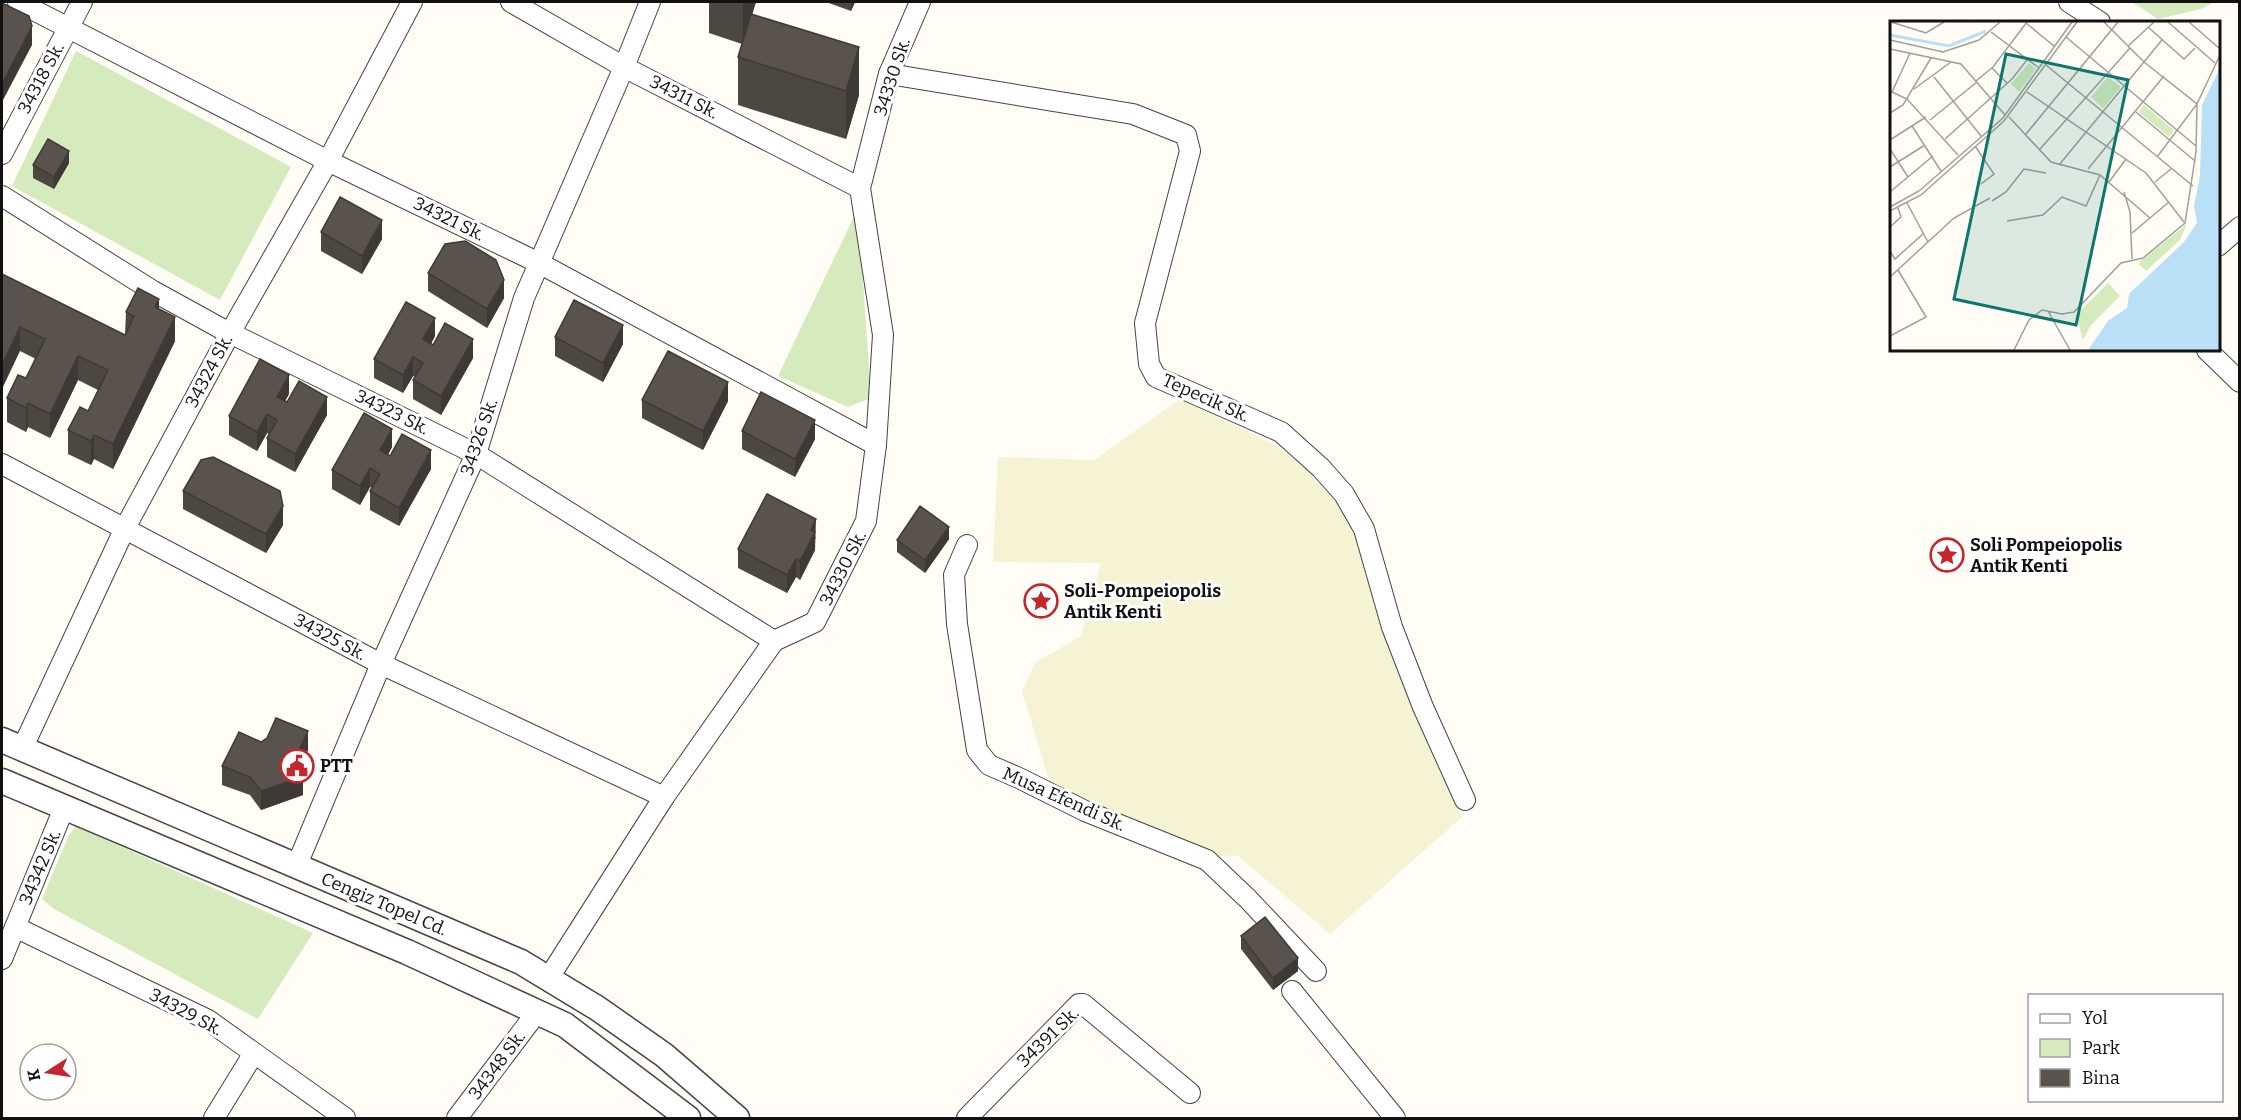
<svg xmlns="http://www.w3.org/2000/svg" width="2241" height="1120" font-family="Bitter,serif">
<style>
.farmland{fill:#f6f3d4}
.green{fill:#d5ebbd}
.lines{fill:none;stroke-linecap:round;stroke-linejoin:round}
.minor-casing{stroke:#444;stroke-width:22}
.tertiary-casing{stroke:#444;stroke-width:27}
.minor{stroke:#fff;stroke-width:20}
.tertiary{stroke:#fff;stroke-width:24}
.wall{fill:#4d4742}
.shaded-wall{fill:#3f3936}
.building{fill:#5a524d;stroke:#3f3936;stroke-width:1.5}
.labels{text-anchor:middle;stroke-width:6;stroke-linejoin:round;paint-order:stroke}
.street-label{font-size:18px;fill:#111;stroke:#fff}
.poi-label{font-size:18px;font-weight:bold;fill:#111;stroke:#fff;text-anchor:start}
.inset-river{fill:none;stroke:#b9e0f7;stroke-width:3}
.inset-road{fill:none;stroke:#a09f9a;stroke-width:1.5}
.view{fill:#0f766e;fill-opacity:0.15;stroke:#0f766e;stroke-width:3}
.inset-edge{fill:none;stroke:#111;stroke-width:3}
</style>
<rect width="100%" height="100%" fill="#fffdf5"/>
<!-- farmland -->
<polygon class="farmland" points="1180,399 1275,445 1334,490 1362,538 1403,673 1462,817 1330,934 1238,856 1206,855 1050,783 1022,691 1035,663 1081,636 1101,563 993,562 998,457 1094,460"/>
<!-- green -->
<g class="green">
<polygon points="2132,2 2214,2 2201,9 2158,19"/>
<polygon points="76,51 291,167 220,300 12,186"/>
<polygon points="858,208 871,398 848,407 778,376"/>
<polygon points="76,826 313,933 258,1019 54,909 42,899 69,835"/>
</g>
<g class="lines">
<!-- minor casing -->
<g class="minor-casing">
<g id="minor">
<polyline points="18,2 328,161 539,263 876,445"/>
<polyline points="511,2 624,67 860,188"/>
<polyline points="2069,2 2100,22"/>
<polyline points="889,74 1133,114 1186,135 1190,151 1145,323 1149,364 1156,377 1281,432 1321,468 1344,494 1364,529 1392,627 1423,707 1465,800"/>
<polyline points="2,154 82,2"/>
<polyline points="2,196 153,291 222,329 476,454 774,641"/>
<polyline points="2218,246 2240,227"/>
<polyline points="2207,350 2240,382"/>
<polyline points="2,464 381,664 664,797"/>
<polyline points="967,545 954,575 957,624 977,750 989,765 1019,778 1085,811 1207,860 1248,899 1316,971"/>
<polyline points="22,749 125,528 230,333 328,161 412,2"/>
<polyline points="296,867 381,664 476,454 524,298 624,67 650,2"/>
<polyline points="15,927 208,1020 345,1118"/>
<polyline points="2,959 64,808"/>
<polyline points="548,979 664,797 774,641 815,622 866,521 876,445 883,335 860,188 889,74 920,2"/>
<polyline points="1292,991 1395,1118"/>
<polyline points="214,1118 254,1053"/>
<polyline points="457,1118 537,1012"/>
<polyline points="967,1118 1079,1004 1083,1004 1190,1093"/>
</g>
</g>
<!-- tertiary casing -->
<g class="tertiary-casing">
<g id="tertiary">
<polyline points="2,740 521,962 597,1008 664,1055 737,1118"/>
<polyline points="2,781 407,952 565,1025 688,1118"/>
</g>
</g>
<!-- minor -->
<use href="#minor" class="minor"/>
<!-- tertiary -->
<use href="#tertiary" class="tertiary"/>
</g>
<!-- wall -->
<g class="wall">
<polygon points="709,2 756,2 752,14 859,95 846,139 738,105 738,57 742,44 709,33"/>
<polygon points="826,2 855,2 851,11"/>
<polygon points="69,163 54,189 33,178 33,165"/>
<polygon points="321,232 382,239 362,274 321,251"/>
<polygon points="428,273 504,298 487,328 428,291"/>
<polygon points="2,274 125,335 126,312 159,309 175,341 113,469 94,459 91,465 68,454 68,430 88,411 98,390 78,380 50,438 28,427 26,432 7,422 7,398 26,378 36,359 20,351"/>
<polygon points="435,336 431,344 473,358 441,415 413,399 413,380 415,377 413,376 403,393 374,378 374,359"/>
<polygon points="555,337 623,344 603,382 555,356"/>
<polygon points="289,394 285,401 327,415 295,472 267,457 267,438 269,434 267,433 257,451 229,435 229,416"/>
<polygon points="642,400 728,401 703,450 642,418"/>
<polygon points="742,431 815,439 795,477 742,449"/>
<polygon points="392,447 388,455 431,469 399,526 370,510 370,491 372,488 370,487 360,505 332,489 332,470"/>
<polygon points="183,491 283,525 266,553 183,509"/>
<polygon points="816,537 815,539 815,550 800,580 796,577 787,593 738,568 738,549"/>
<polygon points="949,539 925,573 897,552 897,540"/>
<polygon points="261,742 308,750 301,765 303,795 261,810 250,795 222,785 222,766"/>
<polygon points="1241,936 1298,971 1273,990 1241,949"/>
</g>
<!-- shaded-wall -->
<g class="shaded-wall">
<polygon points="743,2 756,2 743,44"/>
<polygon points="851,2 855,2 851,11"/>
<polygon points="32,26 32,45 2,102 2,84"/>
<polygon points="859,47 859,95 846,139 846,91"/>
<polygon points="69,151 69,163 54,189 54,177"/>
<polygon points="382,220 382,239 362,274 362,256"/>
<polygon points="504,280 504,298 487,328 487,309"/>
<polygon points="159,299 159,324 155,307"/>
<polygon points="175,317 175,341 113,469 113,444"/>
<polygon points="435,318 435,336 423,358 423,339"/>
<polygon points="623,325 623,344 603,382 603,363"/>
<polygon points="20,327 20,351 2,389 2,365"/>
<polygon points="473,339 473,358 441,415 441,396"/>
<polygon points="78,356 78,380 50,438 50,414"/>
<polygon points="413,357 413,376 403,393 403,375"/>
<polygon points="289,375 289,394 277,415 277,397"/>
<polygon points="728,382 728,401 703,450 703,431"/>
<polygon points="327,397 327,415 295,472 295,454"/>
<polygon points="28,403 28,427 26,432 26,408"/>
<polygon points="267,414 267,433 257,451 257,432"/>
<polygon points="815,420 815,439 795,477 795,459"/>
<polygon points="392,429 392,447 380,469 380,450"/>
<polygon points="94,435 94,459 91,465 91,441"/>
<polygon points="431,450 431,469 399,526 399,508"/>
<polygon points="370,468 370,487 360,505 360,486"/>
<polygon points="283,506 283,525 266,553 266,534"/>
<polygon points="816,519 815,550 800,580 800,561 811,530"/>
<polygon points="949,527 949,539 925,573 925,560"/>
<polygon points="796,559 796,577 787,593 787,575"/>
<polygon points="308,731 308,750 296,775 296,757"/>
<polygon points="303,777 303,795 261,810 261,791"/>
<polygon points="1298,958 1298,971 1273,990 1273,978"/>
</g>
<!-- building -->
<g class="building">
<polygon points="2,3 29,16 32,26 2,84"/>
<polygon points="751,14 859,47 846,91 738,57"/>
<polygon points="48,139 69,151 54,177 33,165"/>
<polygon points="340,197 382,220 362,256 321,232"/>
<polygon points="465,241 496,260 504,280 487,309 428,273 445,244"/>
<polygon points="2,274 125,335 134,316 126,312 138,288 159,299 155,307 175,317 113,444 94,435 91,441 68,430 80,407 88,411 108,370 78,356 50,414 28,403 26,408 7,398 18,375 26,378 45,339 20,327 2,365"/>
<polygon points="574,300 623,325 603,363 555,337"/>
<polygon points="406,302 435,318 423,339 433,345 445,323 473,339 441,396 413,380 423,363 413,357 403,375 374,359"/>
<polygon points="668,351 728,382 703,431 642,400"/>
<polygon points="260,359 289,375 277,397 287,402 299,381 327,397 295,454 267,438 277,420 267,414 257,432 229,416"/>
<polygon points="761,392 815,420 795,459 742,431"/>
<polygon points="364,413 392,429 380,450 390,456 402,434 431,450 399,508 370,491 380,474 370,468 360,486 332,470"/>
<polygon points="213,457 280,491 283,506 266,534 183,491 201,460"/>
<polygon points="767,494 816,519 811,530 815,532 800,561 796,559 787,575 738,549"/>
<polygon points="920,506 949,527 925,560 897,540"/>
<polygon points="276,718 308,731 296,757 301,761 303,777 261,791 250,777 222,766 239,732 261,742 267,738"/>
<polygon points="1265,917 1298,958 1273,978 1241,936"/>
</g>
<!-- icons -->
<defs>
<g id="sight-ring" transform="scale(1.725)"><circle r="9.5" fill="#fff" stroke="#c4262e" stroke-width="1.5"/><path d="M0-6L1.8-2.2L6-1.7L2.9 1.2L3.7 5.4L0 3.3L-3.7 5.4L-2.9 1.2L-6-1.7L-1.8-2.2Z" fill="#c4262e"/></g>
<g id="civic-ring" transform="scale(1.725)"><circle r="9.5" fill="#fff" stroke="#c4262e" stroke-width="1.5"/><path d="M-.6-6.5H3V-4.5H.6V-3L4-1V1h2V6H-6V1h2V-1L-.6-3ZM-1.2 2.5V6h2.4V2.5Z" fill="#c4262e"/></g>
</defs>
<g fill-rule="evenodd">
<use href="#sight-ring" x="1947" y="555"/>
<use href="#sight-ring" x="1041" y="601"/>
<use href="#civic-ring" x="297" y="766"/>
</g>
<g class="labels">
<!-- street labels -->
<g class="street-label">
<text transform="translate(892 77) rotate(-72)" y="6">34330 Sk.</text>
<text transform="translate(41 78) rotate(-62)" y="6">34318 Sk.</text>
<text transform="translate(684 97) rotate(27)" y="6">34311 Sk.</text>
<text transform="translate(449 219) rotate(26)" y="6">34321 Sk.</text>
<text transform="translate(209 371) rotate(-62)" y="6">34324 Sk.</text>
<text transform="translate(1206 398) rotate(24)" y="6">Tepecik Sk.</text>
<text transform="translate(392 412) rotate(26)" y="6">34323 Sk.</text>
<text transform="translate(479 437) rotate(-71)" y="6">34326 Sk.</text>
<text transform="translate(843 568) rotate(-63)" y="6">34330 Sk.</text>
<text transform="translate(330 637) rotate(28)" y="6">34325 Sk.</text>
<text transform="translate(1064 799) rotate(24)" y="6">Musa Efendi Sk.</text>
<text transform="translate(40 867) rotate(-67)" y="6">34342 Sk.</text>
<text transform="translate(384 904) rotate(23)" y="6">Cengiz Topel Cd.</text>
<text transform="translate(186 1012) rotate(28)" y="6">34329 Sk.</text>
<text transform="translate(1048 1037) rotate(-44)" y="6">34391 Sk.</text>
<text transform="translate(497 1065) rotate(-53)" y="6">34348 Sk.</text>
</g>
<!-- poi labels -->
<g class="poi-label">
<text x="1970" y="551">Soli Pompeiopolis<tspan x="1970" dy="21">Antik Kenti</tspan></text>
<text x="1064" y="597">Soli-Pompeiopolis<tspan x="1064" dy="21">Antik Kenti</tspan></text>
<text x="320" y="772">PTT</text>
</g>
</g>
<!-- overview -->
<g transform="translate(1890 21)">
<rect width="330" height="330" fill="#fffdf5"/>
<path d="M 139,42 L 146,48 L 129,71 L 121,63 ZM 218,56 L 231,66 L 213,87 L 201,76 ZM 254,84 L 284,109 L 279,116 L 249,91 ZM 297,203 L 290,219 L 256,250 L 248,242 ZM 218,262 L 230,275 L 201,304 L 193,319 L 186,294 Z" fill="#d5ebbd"/>
<path d="M 330,47 L 330,329 L 198,329 L 218,300 L 237,287 L 239,273 L 294,221 L 307,202 L 304,185 L 310,155 L 312,84 Z" fill="#b9e0f7"/>
<path class="inset-river" d="M 0,14 L 59,25 L 96,10"/>
<path class="inset-road" d="M 1,1 L 36,12 L 54,1M 214,1 L 254,41 L 307,83 L 267,136M 278,1 L 325,42M 299,1 L 330,28M 136,2 L 164,25M 258,6 L 294,38 L 305,27M 101,11 L 149,47M 176,16 L 306,125M 0,19 L 53,31 L 89,19 L 110,1M 238,25 L 264,1M 0,28 L 71,43 L 115,94M 156,44 L 303,165M 102,47 L 117,62M 44,56 L 91,115M 86,60 L 103,46 L 137,1M 24,68 L 61,41M 0,70 L 17,78 L 68,134M 2,71 L 20,32M 137,71 L 256,152 L 294,201M 246,91 L 305,140M 0,92 L 13,84 L 41,37M 119,96 L 161,141 L 210,154 L 260,197M 40,99 L 87,61M 22,105 L 51,150M 136,113 L 228,1M 55,118 L 122,58 L 137,39M 0,119 L 36,96M 85,125 L 104,153 L 91,163M 0,128 L 18,156M 150,128 L 240,27M 169,144 L 272,19M 0,146 L 35,124M 198,148 L 274,55M 219,161 L 236,138M 265,161 L 281,148M 0,171 L 43,135M 234,171 L 240,191 L 242,238M 102,180 L 116,171 L 134,148 L 156,152M 17,182 L 38,221M 0,186 L 29,170 L 113,97 L 182,1M 0,190 L 31,174 L 114,100 L 187,1M 117,200 L 153,194 L 172,176 L 196,185 L 210,154M 0,206 L 11,196 L 8,187M 242,212 L 279,181M 0,230 L 5,238 L 34,212M 0,256 L 64,197 L 100,177M 158,290 L 180,329M 0,315 L 36,296 L 8,249M 124,329 L 139,299 L 152,289 L 172,293 L 184,291 L 231,242 L 253,237 L 295,202 L 306,131 L 307,83 L 330,34"/>
<path class="view" d="M 116,33 L 238,59 L 186,304 L 64,278 Z"/>
<rect width="330" height="330" class="inset-edge"/>
</g>
<!-- border -->
<rect width="2241" height="1120" fill="none" stroke="#111111" stroke-width="6"/>
<!-- legend -->
<rect x="2028" y="994" width="195" height="108" fill="#ffffff" stroke="#a0a0a0" stroke-width="1.5"/>
<rect x="2040" y="1014" width="30" height="9" fill="#ffffff" stroke="#a0a0a0" stroke-width="1.5"/>
<text x="2082" y="1024" font-size="18" fill="#111111">Yol</text>
<rect x="2040" y="1039" width="30" height="18" fill="#d5ebbd" stroke="#a0a0a0" stroke-width="1.5"/>
<text x="2082" y="1054" font-size="18" fill="#111111">Park</text>
<rect x="2040" y="1069" width="30" height="18" fill="#5a524d" stroke="#a0a0a0" stroke-width="1.5"/>
<text x="2082" y="1084" font-size="18" fill="#111111">Bina</text>
<!-- north arrow -->
<g transform="translate(48 1072) rotate(258)"><circle r="28" fill="#ffffff" stroke="#a0a0a0" stroke-width="1.5"/>
<path d="M0-4.5L10 22L0 15L-10 22Z" fill="#c4262e"/>
<text y="-9" font-size="16" font-weight="bold" text-anchor="middle" fill="#111111">K</text>
</g>
</svg>
